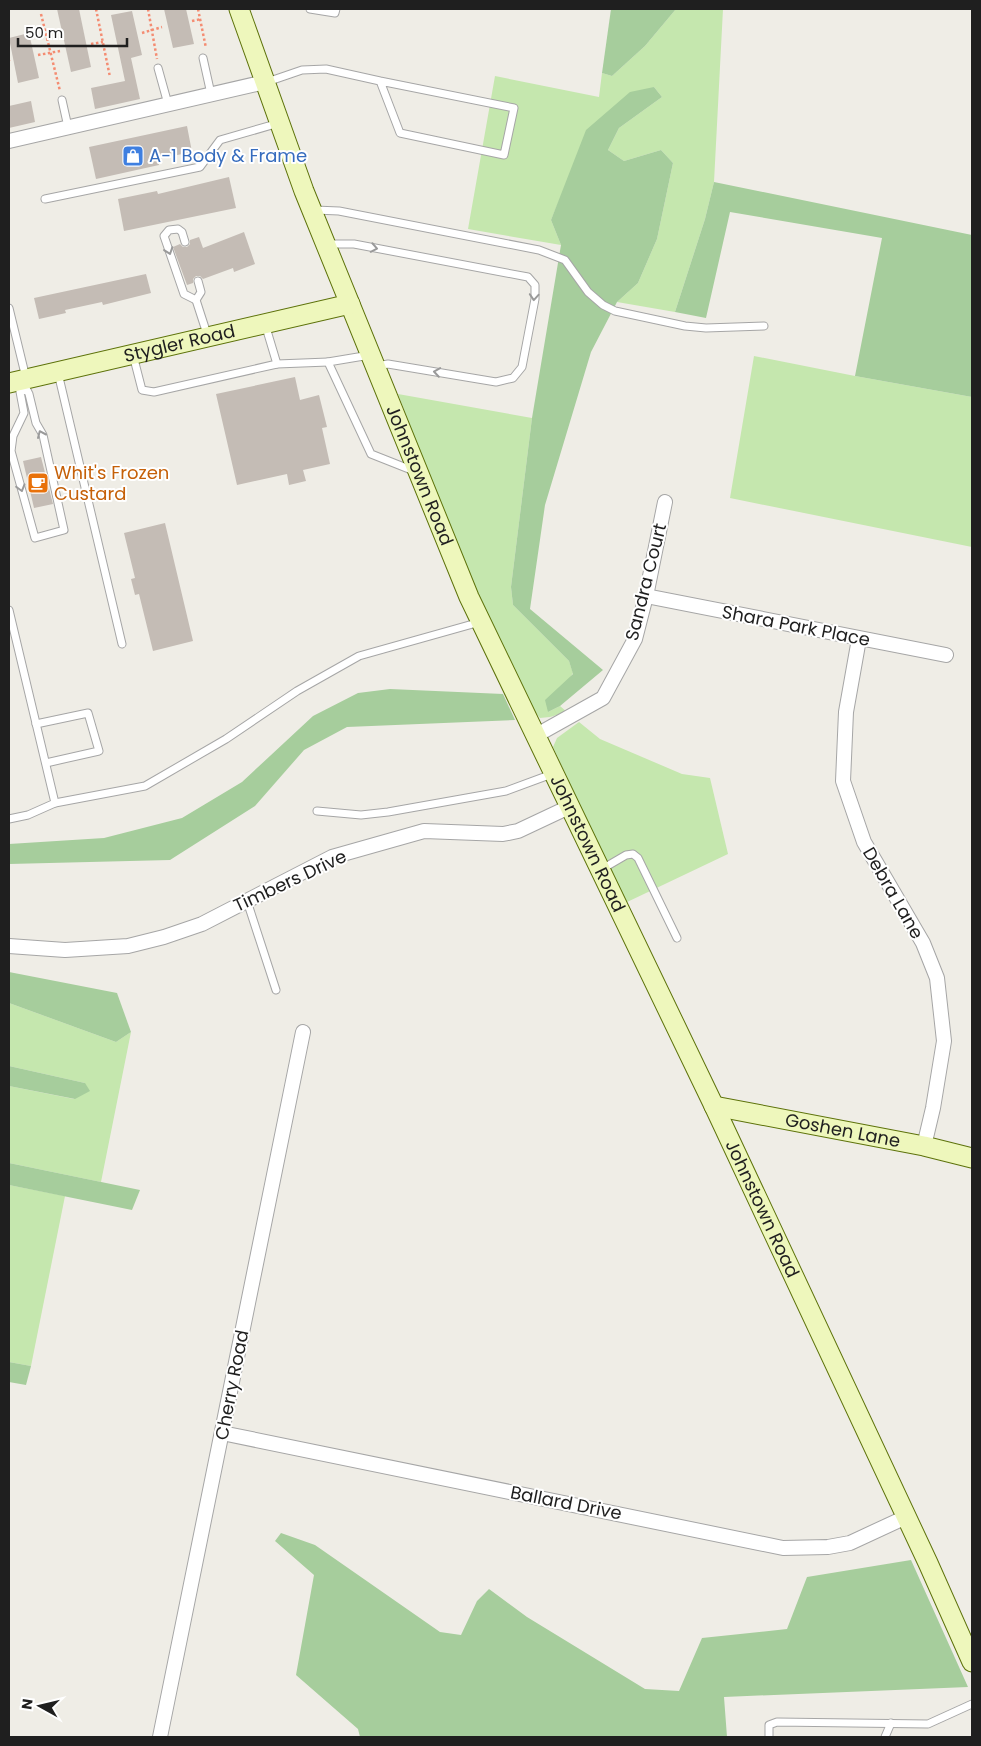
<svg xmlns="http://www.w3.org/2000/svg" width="981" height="1746" font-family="Poppins,sans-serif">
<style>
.grass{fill:#c5e7ae}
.forest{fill:#a6cd9c}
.building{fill:#c4bcb5}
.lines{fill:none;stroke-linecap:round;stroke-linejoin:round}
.lane-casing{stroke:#a6a6a6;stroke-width:9}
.street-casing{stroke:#a6a6a6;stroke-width:16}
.secondary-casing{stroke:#5d720a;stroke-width:21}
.path{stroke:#f48c72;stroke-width:2.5;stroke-dasharray:2.5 2.5;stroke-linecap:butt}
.lane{stroke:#fff;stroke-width:7}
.street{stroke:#fff;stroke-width:14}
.secondary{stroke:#eef7bc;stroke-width:19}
.oneway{stroke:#9a9a9a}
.labels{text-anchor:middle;stroke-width:4;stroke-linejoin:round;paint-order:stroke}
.shop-label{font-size:18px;fill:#366cbe;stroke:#fff;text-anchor:start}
.street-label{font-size:18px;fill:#1f1f1f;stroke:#fff}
.food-label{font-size:18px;fill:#c56008;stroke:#fff;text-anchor:start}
</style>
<rect width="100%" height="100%" fill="#efede6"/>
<!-- grass -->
<g class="grass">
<polygon points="676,9 723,9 714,182 705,219 675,312 617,302 638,283 657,239 673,163 661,150 624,161 608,150 619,128 662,97 654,87 569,177 551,220 561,245 468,229 495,76 599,97 602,73 612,76 645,46"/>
<polygon points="754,356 855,376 972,397 972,547 730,498"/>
<polygon points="398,394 532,418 511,587 513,605 569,661 573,673 548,712 560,706 567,712 550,717 540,718 534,711 487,619 456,546"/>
<polygon points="579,722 600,739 682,774 710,778 728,854 625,903 553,747 557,738"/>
<polygon points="9,1003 116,1042 131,1032 101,1182 9,1163 9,1086 74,1099 85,1083 9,1066"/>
<polygon points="9,1185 65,1196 31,1366 9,1362"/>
</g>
<!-- forest -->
<g class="forest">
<polygon points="611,9 676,9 645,46 612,76 602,73"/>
<polygon points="654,87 662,97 619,128 608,150 624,161 661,150 673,163 657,239 638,283 617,302 591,352 545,505 530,609 603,670 560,706 548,712 545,700 573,674 569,661 513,605 511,587 532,418 561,245 551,220 586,130 630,92"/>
<polygon points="714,182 972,235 972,397 855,376 882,238 730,212 706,318 675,312 705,219"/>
<polygon points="390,689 503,694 515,720 347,727 304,750 255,806 170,860 9,864 9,844 104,838 182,818 242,782 313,716 358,693"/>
<polygon points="9,972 117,993 131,1032 116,1042 9,1003"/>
<polygon points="9,1066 85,1083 90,1091 75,1099 9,1086"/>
<polygon points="9,1163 140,1190 132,1210 9,1185"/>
<polygon points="9,1362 31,1366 26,1385 9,1382"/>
<polygon points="281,1533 315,1545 440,1632 461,1635 477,1601 489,1589 527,1617 645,1689 679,1691 702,1638 787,1629 807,1577 911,1560 968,1687 724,1697 727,1737 360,1737 358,1729 296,1675 314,1575 275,1541"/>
</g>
<!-- building -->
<g class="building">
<polygon points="57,9 79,9 91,67 71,72"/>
<polygon points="164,9 186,9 194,44 173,48"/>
<polygon points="132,11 142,55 131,58 140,99 95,109 91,88 125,81 111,15"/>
<polygon points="29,33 39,78 18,83 9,38"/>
<polygon points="31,101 35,122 9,128 9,106"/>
<polygon points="187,126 192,152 158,159 159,165 96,179 89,147"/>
<polygon points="229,177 236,208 124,231 118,199 157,191 158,194"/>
<polygon points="244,232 255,264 234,272 233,268 203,279 200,276 196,276 193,279 193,283 187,285 173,247 180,244 183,247 187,247 190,244 190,240 199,237 203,248"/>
<polygon points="146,274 151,293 103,305 102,302 65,310 66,313 39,319 34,298"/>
<polygon points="295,377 300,400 319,395 327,427 322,428 330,464 303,470 306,481 289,485 287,474 237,485 216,394"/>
<polygon points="41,457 53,504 34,508 23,461"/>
<polygon points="165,523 193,641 153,651 139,594 135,595 131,579 135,578 124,533"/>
</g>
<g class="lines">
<!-- lane casing -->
<g class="lane-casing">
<g id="lane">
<polyline points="310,9 335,13 336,9"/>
<polyline points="203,58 211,94"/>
<polyline points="158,68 168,104"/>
<polyline points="267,82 302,70 326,69 380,81 400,133 504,155 514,108 380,81"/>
<polyline points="62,100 68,127"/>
<polyline points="45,199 200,167 220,140 279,123"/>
<polyline points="315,210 339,211 539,250 565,260 588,292 603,305 615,311 685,326 706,328 764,326"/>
<polyline points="185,242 182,232 178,229 169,230 164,236 184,294 196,300 201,292 198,281"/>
<polyline points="328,244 354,244 528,277 535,285 535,299 522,367 513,378 496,382 388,364 377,366"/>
<polyline points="196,300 208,337"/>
<polyline points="9,308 26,378"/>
<polyline points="265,324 277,364"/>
<polyline points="133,355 142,390 154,392 277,364 328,362"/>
<polyline points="370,355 328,362 371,454 414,471"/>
<polyline points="58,373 122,644"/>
<polyline points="18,381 24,413 13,436 11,451 35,538 64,530 43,435 36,423 29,394 27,390 21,391"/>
<polyline points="9,610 55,803 28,815 9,819"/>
<polyline points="36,724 88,713 99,751 46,763"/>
<polyline points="55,803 145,786 226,739 297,691 359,656 480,622"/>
<polyline points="317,811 361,815 388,812 506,791 552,774"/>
<polyline points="602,869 626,855 633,854 638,858 677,938"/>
<polyline points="247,901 276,990"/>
<polyline points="769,1737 769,1725 777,1722 928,1724 972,1704"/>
<polyline points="885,1737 891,1723"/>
</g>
</g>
<!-- street casing -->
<g class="street-casing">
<g id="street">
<polyline points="9,141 265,82"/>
<polyline points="646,596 946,655"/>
<polyline points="859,639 846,712 843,781 864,842 923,943 937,978 944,1041 933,1108 924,1146"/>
<polyline points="535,736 603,698 635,639 646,596 665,502"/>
<polyline points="9,946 65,950 128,946 164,937 202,924 332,857 424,831 503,834 518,831 569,807"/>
<polyline points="222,1433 783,1548 828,1547 850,1543 906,1517"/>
<polyline points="160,1737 303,1032"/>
</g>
</g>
<!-- secondary casing -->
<g class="secondary-casing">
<g id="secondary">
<path id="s1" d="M 239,9 L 304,191 L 469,597 L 714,1106 L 928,1563 L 972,1662"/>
<path id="s2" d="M 9,383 L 350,304"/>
<path id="s3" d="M 714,1106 L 924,1146 L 972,1158"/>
</g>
</g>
<!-- path -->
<g class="path">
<polyline points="96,9 110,77"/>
<polyline points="148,9 157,59"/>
<polyline points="198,9 206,48"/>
<polyline points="41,14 60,91"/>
<polyline points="192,21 201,19"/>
<polyline points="142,33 162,27"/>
<polyline points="91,44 103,42"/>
<polyline points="38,55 60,51"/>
<polyline points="9,61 9,60"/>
</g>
<!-- lane -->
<use href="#lane" class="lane"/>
<!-- street -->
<use href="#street" class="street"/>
<!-- secondary -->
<use href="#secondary" class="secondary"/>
</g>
<!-- one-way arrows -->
<defs><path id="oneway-chevron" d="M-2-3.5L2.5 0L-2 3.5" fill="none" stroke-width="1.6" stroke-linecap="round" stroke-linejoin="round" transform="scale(1.25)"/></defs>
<g class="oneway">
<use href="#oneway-chevron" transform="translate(374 248) rotate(11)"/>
<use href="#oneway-chevron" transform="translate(169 251) rotate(71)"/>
<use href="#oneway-chevron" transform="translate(534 297) rotate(94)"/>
<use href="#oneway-chevron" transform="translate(437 372) rotate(-171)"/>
<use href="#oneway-chevron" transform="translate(41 434) rotate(-114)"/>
<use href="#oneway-chevron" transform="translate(21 488) rotate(74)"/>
</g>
<!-- icons -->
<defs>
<g id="shop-square" transform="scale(1.125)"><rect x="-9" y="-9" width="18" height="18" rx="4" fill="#3f7fe0" stroke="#fff"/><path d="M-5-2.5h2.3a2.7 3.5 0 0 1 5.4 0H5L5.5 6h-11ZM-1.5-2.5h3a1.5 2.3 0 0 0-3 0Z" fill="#fff"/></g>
<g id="cafe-square" transform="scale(1.125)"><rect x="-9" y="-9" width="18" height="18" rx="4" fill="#e8710a" stroke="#fff"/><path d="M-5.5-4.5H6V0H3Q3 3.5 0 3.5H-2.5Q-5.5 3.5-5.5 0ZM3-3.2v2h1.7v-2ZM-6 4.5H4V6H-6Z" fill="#fff"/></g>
</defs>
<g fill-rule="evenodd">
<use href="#shop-square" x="133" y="156"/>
<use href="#cafe-square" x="38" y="483"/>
</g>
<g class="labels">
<!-- shop labels -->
<g class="shop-label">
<text x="149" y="162">A-1 Body &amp; Frame</text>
</g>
<!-- street labels -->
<g class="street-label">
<text dy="6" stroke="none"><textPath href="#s2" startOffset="175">Stygler Road</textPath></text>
<text dy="6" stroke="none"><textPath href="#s1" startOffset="500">Johnstown Road</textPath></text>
<text transform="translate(646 582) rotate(-76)" y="6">Sandra Court</text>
<text transform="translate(796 626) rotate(11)" y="6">Shara Park Place</text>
<text dy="6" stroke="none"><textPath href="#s1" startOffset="905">Johnstown Road</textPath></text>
<text transform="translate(290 881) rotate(-25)" y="6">Timbers Drive</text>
<text transform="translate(893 893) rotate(60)" y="6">Debra Lane</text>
<text dy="6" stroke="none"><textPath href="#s3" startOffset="131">Goshen Lane</textPath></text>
<text dy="6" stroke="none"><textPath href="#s1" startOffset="1310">Johnstown Road</textPath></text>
<text transform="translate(232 1385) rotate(-79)" y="6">Cherry Road</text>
<text transform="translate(566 1503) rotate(11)" y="6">Ballard Drive</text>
</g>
<!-- food labels -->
<g class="food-label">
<text x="54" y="479">Whit's Frozen<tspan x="54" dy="21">Custard</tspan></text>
</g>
</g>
<!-- border -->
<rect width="981" height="1746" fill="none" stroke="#1f1f1f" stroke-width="20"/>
<!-- north arrow -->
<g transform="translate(40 1706) rotate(278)" stroke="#ffffff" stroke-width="4" paint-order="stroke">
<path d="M0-4L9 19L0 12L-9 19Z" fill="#1f1f1f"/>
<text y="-8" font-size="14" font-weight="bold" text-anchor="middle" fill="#1f1f1f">N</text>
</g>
<!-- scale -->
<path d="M18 38v8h109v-8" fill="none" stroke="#1f1f1f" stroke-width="2.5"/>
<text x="25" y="38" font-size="15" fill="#1f1f1f" stroke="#ffffff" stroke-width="4" paint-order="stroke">50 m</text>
</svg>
